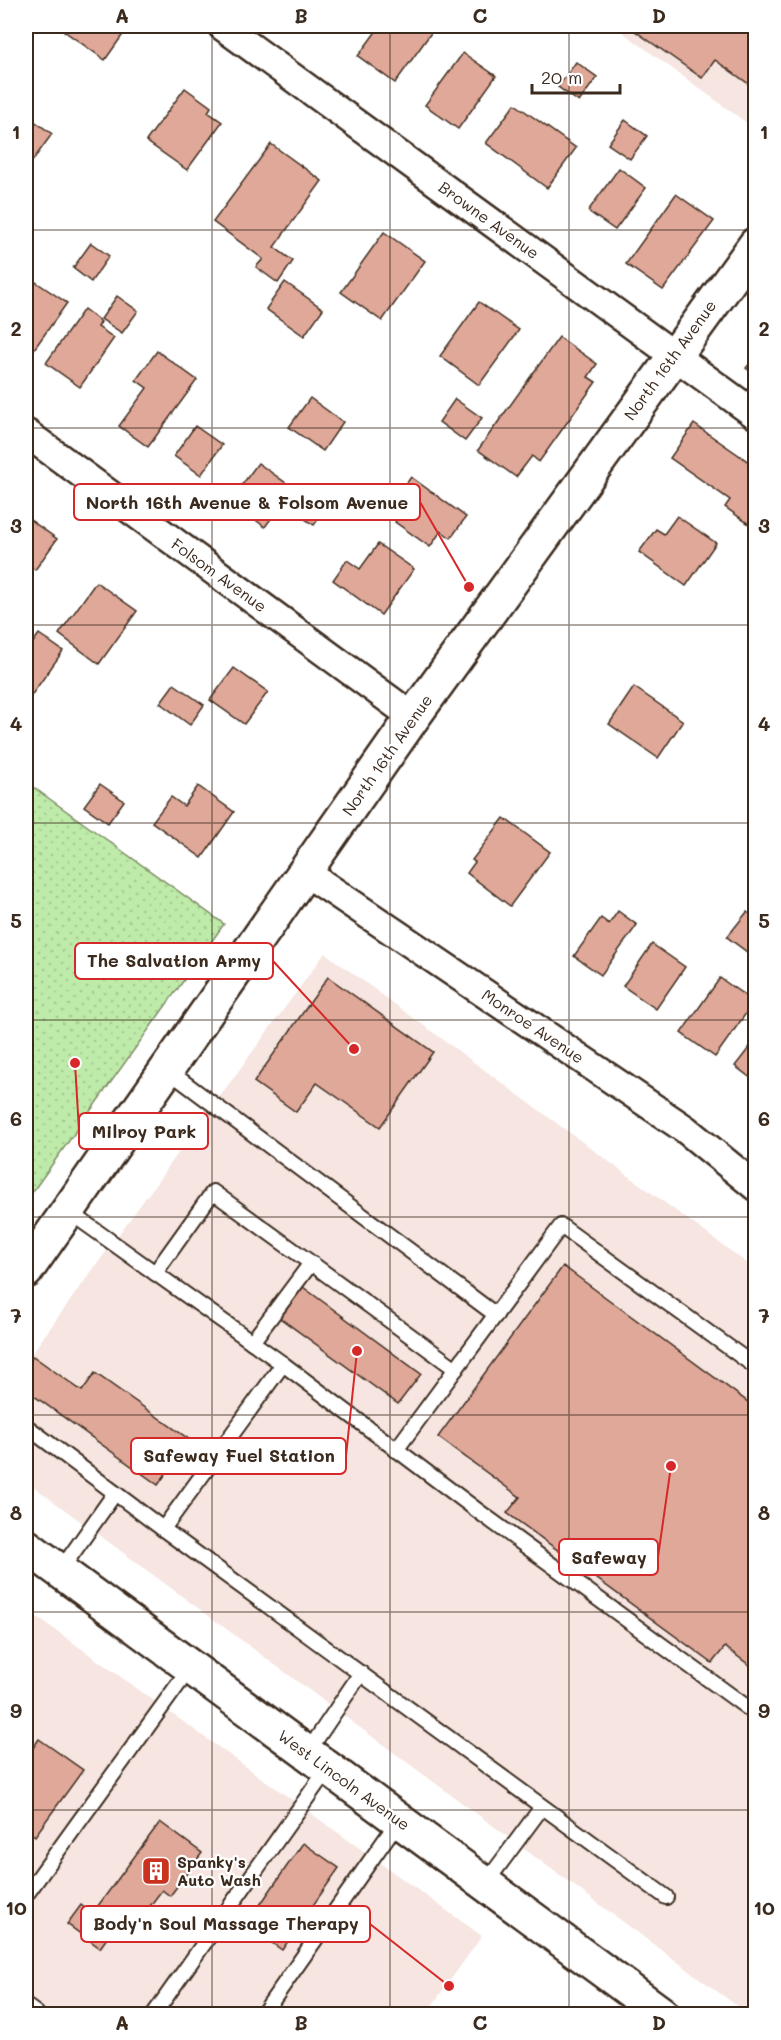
<svg xmlns="http://www.w3.org/2000/svg" width="781" height="2040" font-family="Mali,sans-serif">
<style>
.built{fill:#f6e5e0}
.park{fill:url(#park-dots);stroke:#7c8a64;stroke-width:1.5}
.building{fill:#e0a898;stroke:#3b2a1e;stroke-width:1.5}
.lines{fill:none;stroke-linecap:round;stroke-linejoin:round}
.lane-casing{stroke:#3b2a1e;stroke-width:18}
.street-casing{stroke:#3b2a1e;stroke-width:32}
.secondary-casing{stroke:#3b2a1e;stroke-width:38}
.primary-casing{stroke:#3b2a1e;stroke-width:38}
.lane{stroke:#fff;stroke-width:14}
.street{stroke:#fff;stroke-width:27}
.secondary{stroke:#fff;stroke-width:33}
.primary{stroke:#fff;stroke-width:33}
.grid{fill:none;stroke:#3b2a1e;stroke-width:1.5;stroke-opacity:0.55}
.labels{text-anchor:middle;stroke-width:4.5;stroke-linejoin:round;paint-order:stroke}
.street-label{font-size:16px;fill:#3b2a1e;stroke:#fff}
.poi-label{font-size:16px;font-weight:bold;fill:#3b2a1e;stroke:#fff;text-anchor:start}
.leader{fill:none;stroke:#d62828;stroke-width:2}
.callout-dot{fill:#d62828;stroke:#fff;stroke-width:2}
.callout{fill:#fff;stroke:#d62828;stroke-width:2}
.callout-label{font-size:18px;text-anchor:middle;font-weight:bold;fill:#3b2a1e}
.neatline{fill:none;stroke:#3b2a1e;stroke-width:2}
.grid-label{font-size:20px;text-anchor:middle;font-weight:bold;fill:#3b2a1e}
</style>
<defs>
<pattern id="park-dots" width="8" height="8" patternUnits="userSpaceOnUse" patternTransform="scale(1.5)"><rect width="8" height="8" fill="#beeba9"/><path d="M2 2h.1M6 6h.1" fill="none" stroke="#a4ca91" stroke-width="1.8" stroke-linecap="round"/></pattern>
</defs>
<rect width="100%" height="100%" fill="#fff"/>
<filter id="ink" filterUnits="userSpaceOnUse"><feTurbulence type="fractalNoise" baseFrequency=".0167" numOctaves="2"/><feDisplacementMap in="SourceGraphic" scale="12" xChannelSelector="R" yChannelSelector="G"/><feConvolveMatrix kernelMatrix="1 2 1 2 8 2 1 2 1" color-interpolation-filters="sRGB"/></filter>
<g filter="url(#ink)">
<!-- built -->
<g class="built">
<polygon points="614,26 755,26 755,129"/>
<polygon points="325,953 755,1269 755,2014 748,2014 26,1481 26,1361"/>
<polygon points="26,1609 482,1936 426,2014 26,2014"/>
</g>
<!-- park -->
<polygon class="park" points="26,782 224,924 26,1201"/>
<!-- building -->
<g class="building">
<polygon points="57,26 129,26 105,60"/>
<polygon points="380,26 436,26 395,83 358,56"/>
<polygon points="446,26 464,26 458,34"/>
<polygon points="628,26 753,26 756,27 756,89 715,60 702,78"/>
<polygon points="463,53 496,76 458,129 425,105"/>
<polygon points="576,62 597,77 579,102 558,87"/>
<polygon points="185,88 211,107 208,112 222,122 187,170 146,141"/>
<polygon points="515,104 576,148 547,188 486,143"/>
<polygon points="26,115 52,134 26,170"/>
<polygon points="625,120 647,136 630,159 608,144"/>
<polygon points="271,144 322,181 274,247 293,261 278,283 256,267 263,259 213,222"/>
<polygon points="619,168 646,188 615,230 588,211"/>
<polygon points="676,194 714,221 663,290 626,264"/>
<polygon points="384,232 425,261 382,321 341,292"/>
<polygon points="91,243 109,256 91,282 73,268"/>
<polygon points="36,282 67,303 32,352 26,348 26,297"/>
<polygon points="285,282 323,309 304,336 266,309"/>
<polygon points="117,296 138,311 122,333 101,319"/>
<polygon points="479,302 519,330 479,385 440,356"/>
<polygon points="84,309 101,322 98,327 114,338 80,387 46,363"/>
<polygon points="559,337 597,364 588,377 596,382 539,462 532,456 516,477 478,450"/>
<polygon points="157,351 197,380 148,447 119,426 147,388 136,380"/>
<polygon points="756,356 756,375 746,368"/>
<polygon points="310,398 343,422 323,451 289,427"/>
<polygon points="455,399 482,418 465,441 439,422"/>
<polygon points="694,424 756,467 756,529 725,507 730,500 670,458"/>
<polygon points="195,426 222,445 201,475 174,456"/>
<polygon points="258,463 293,488 265,527 230,501"/>
<polygon points="411,477 466,517 451,538 441,531 430,547 395,522 404,509 393,502"/>
<polygon points="311,486 331,501 314,525 293,511"/>
<polygon points="677,516 716,543 686,586 639,552 656,529 664,534"/>
<polygon points="26,517 57,539 35,570 26,563"/>
<polygon points="378,544 414,569 381,615 333,580 347,560 360,569"/>
<polygon points="96,582 137,611 99,664 59,634"/>
<polygon points="39,634 63,651 26,703 26,652"/>
<polygon points="234,668 268,692 244,724 210,700"/>
<polygon points="174,684 204,705 190,725 160,703"/>
<polygon points="634,687 683,721 658,758 609,724"/>
<polygon points="100,784 124,801 108,823 84,806"/>
<polygon points="198,786 234,812 202,858 152,822 171,797 184,806"/>
<polygon points="504,818 550,852 510,906 467,873 475,862 472,860"/>
<polygon points="618,911 637,925 601,975 574,956 601,918 609,924"/>
<polygon points="747,912 756,918 756,949 751,955 727,937"/>
<polygon points="652,944 685,967 656,1009 623,986"/>
<polygon points="328,977 433,1052 380,1127 317,1083 296,1112 254,1082"/>
<polygon points="720,978 754,1002 715,1057 681,1033"/>
<polygon points="756,1039 756,1082 735,1066"/>
<polygon points="563,1266 756,1408 756,1670 725,1647 712,1663 507,1513 520,1497 438,1437"/>
<polygon points="303,1287 421,1374 398,1404 280,1318"/>
<polygon points="33,1356 82,1391 95,1373 190,1440 158,1485 26,1390 26,1367"/>
<polygon points="39,1739 83,1770 35,1836 26,1829 26,1758"/>
<polygon points="160,1822 202,1853 170,1896 162,1890 129,1934 116,1925 100,1948 67,1924 81,1905 92,1914"/>
<polygon points="303,1843 339,1868 282,1950 246,1925"/>
</g>
<g class="lines">
<!-- lane casing -->
<g class="lane-casing">
<g id="lane">
<polyline points="166,1069 496,1315"/>
<polyline points="68,1211 283,1364"/>
<polyline points="311,1263 456,1369"/>
<polyline points="155,1273 213,1192 311,1263 252,1342"/>
<polyline points="26,1426 163,1529 666,1897"/>
<polyline points="396,1450 561,1226 756,1367"/>
<polyline points="163,1529 283,1364 478,1511 756,1714"/>
<polyline points="60,1571 115,1493"/>
<polyline points="307,1753 361,1673"/>
<polyline points="485,1884 542,1807"/>
<polyline points="26,1895 190,1668"/>
<polyline points="26,2006 37,2014"/>
<polyline points="154,2014 328,1768"/>
<polyline points="263,2014 399,1820"/>
</g>
</g>
<!-- street casing -->
<g class="street-casing">
<g id="street">
<polyline points="222,26 756,415"/>
<polyline points="26,433 413,717"/>
<polyline points="305,872 685,1129 756,1187"/>
</g>
</g>
<!-- secondary casing -->
<g class="secondary-casing">
<polyline id="secondary" points="26,1546 662,2014"/>
</g>
<!-- primary casing -->
<g class="primary-casing">
<polyline id="primary" points="26,1271 413,717 756,244"/>
</g>
<!-- lane -->
<use href="#lane" class="lane"/>
<!-- street -->
<use href="#street" class="street"/>
<!-- secondary -->
<use href="#secondary" class="secondary"/>
<!-- primary -->
<use href="#primary" class="primary"/>
</g>
</g>
<!-- grid -->
<path class="grid" d="M 212,26 L 212,2014M 390,26 L 390,2014M 569,26 L 569,2014M 26,230 L 756,230M 26,428 L 756,428M 26,625 L 756,625M 26,823 L 756,823M 26,1020 L 756,1020M 26,1217 L 756,1217M 26,1415 L 756,1415M 26,1612 L 756,1612M 26,1810 L 756,1810"/>
<!-- icons -->
<defs>
<g id="building-square" transform="scale(1.5)"><rect x="-9" y="-9" width="18" height="18" rx="4" fill="#c8321e" stroke="#fff"/><path d="M-4-6H4V6H1V3H-1V6H-4ZM-2.5-4.3h1.7v1.8h-1.7ZM.8-4.3h1.7v1.8H.8ZM-2.5-1h1.7V.8h-1.7ZM.8-1h1.7V.8H.8Z" fill="#fff"/></g>
</defs>
<g fill-rule="evenodd">
<use href="#building-square" x="156" y="1871"/>
</g>
<g class="labels">
<!-- street labels -->
<g class="street-label">
<text transform="translate(489 220) rotate(36)" y="6">Browne Avenue</text>
<text transform="translate(670 360) rotate(-54)" y="6">North 16th Avenue</text>
<text transform="translate(219 575) rotate(36)" y="6">Folsom Avenue</text>
<text transform="translate(387 755) rotate(-55)" y="6">North 16th Avenue</text>
<text transform="translate(533 1026) rotate(34)" y="6">Monroe Avenue</text>
<text transform="translate(344 1780) rotate(36)" y="6">West Lincoln Avenue</text>
</g>
<!-- poi labels -->
<g class="poi-label">
<text x="177" y="1868">Spanky's<tspan x="177" dy="18">Auto Wash</tspan></text>
</g>
</g>
<!-- callouts -->
<path class="leader" d="M469 587L420 502M354 1049L273 961M75 1063L79 1131M357 1351L346 1456M671 1466L658 1557M449 1986L370 1924"/>
<g class="callout-dot">
<circle cx="469" cy="587" r="6"/>
<circle cx="354" cy="1049" r="6"/>
<circle cx="75" cy="1063" r="6"/>
<circle cx="357" cy="1351" r="6"/>
<circle cx="671" cy="1466" r="6"/>
<circle cx="449" cy="1986" r="6"/>
</g>
<g class="callout">
<rect x="74" y="484" width="346" height="36" rx="6"/>
<rect x="75" y="943" width="198" height="36" rx="6"/>
<rect x="79" y="1113" width="129" height="36" rx="6"/>
<rect x="131" y="1438" width="215" height="36" rx="6"/>
<rect x="559" y="1539" width="99" height="36" rx="6"/>
<rect x="81" y="1906" width="289" height="36" rx="6"/>
</g>
<g class="callout-label">
<text x="247" y="509">North 16th Avenue &amp; Folsom Avenue</text>
<text x="174" y="967">The Salvation Army</text>
<text x="144" y="1138">Milroy Park</text>
<text x="239" y="1462">Safeway Fuel Station</text>
<text x="609" y="1564">Safeway</text>
<text x="226" y="1930">Body'n Soul Massage Therapy</text>
</g>
<!-- margin -->
<rect width="781" height="2040" fill="none" stroke="#fff" stroke-width="66"/>
<!-- scale -->
<path d="M532 84v9h88v-9" fill="none" stroke="#3b2a1e" stroke-width="3"/>
<text x="541" y="84" font-size="18" fill="#3b2a1e" stroke="#ffffff" stroke-width="4.5" paint-order="stroke">20 m</text>
<rect x="33" y="33" width="715" height="1974" class="neatline"/>
<g class="grid-label">
<text x="122" y="23">A</text>
<text x="301" y="23">B</text>
<text x="480" y="23">C</text>
<text x="659" y="23">D</text>
<text x="16" y="139">1</text>
<text x="764" y="139">1</text>
<text x="16" y="336">2</text>
<text x="764" y="336">2</text>
<text x="16" y="533">3</text>
<text x="764" y="533">3</text>
<text x="16" y="731">4</text>
<text x="764" y="731">4</text>
<text x="16" y="928">5</text>
<text x="764" y="928">5</text>
<text x="16" y="1126">6</text>
<text x="764" y="1126">6</text>
<text x="16" y="1323">7</text>
<text x="764" y="1323">7</text>
<text x="16" y="1520">8</text>
<text x="764" y="1520">8</text>
<text x="16" y="1718">9</text>
<text x="764" y="1718">9</text>
<text x="16" y="1915">10</text>
<text x="764" y="1915">10</text>
<text x="122" y="2030">A</text>
<text x="301" y="2030">B</text>
<text x="480" y="2030">C</text>
<text x="659" y="2030">D</text>
</g>
</svg>
